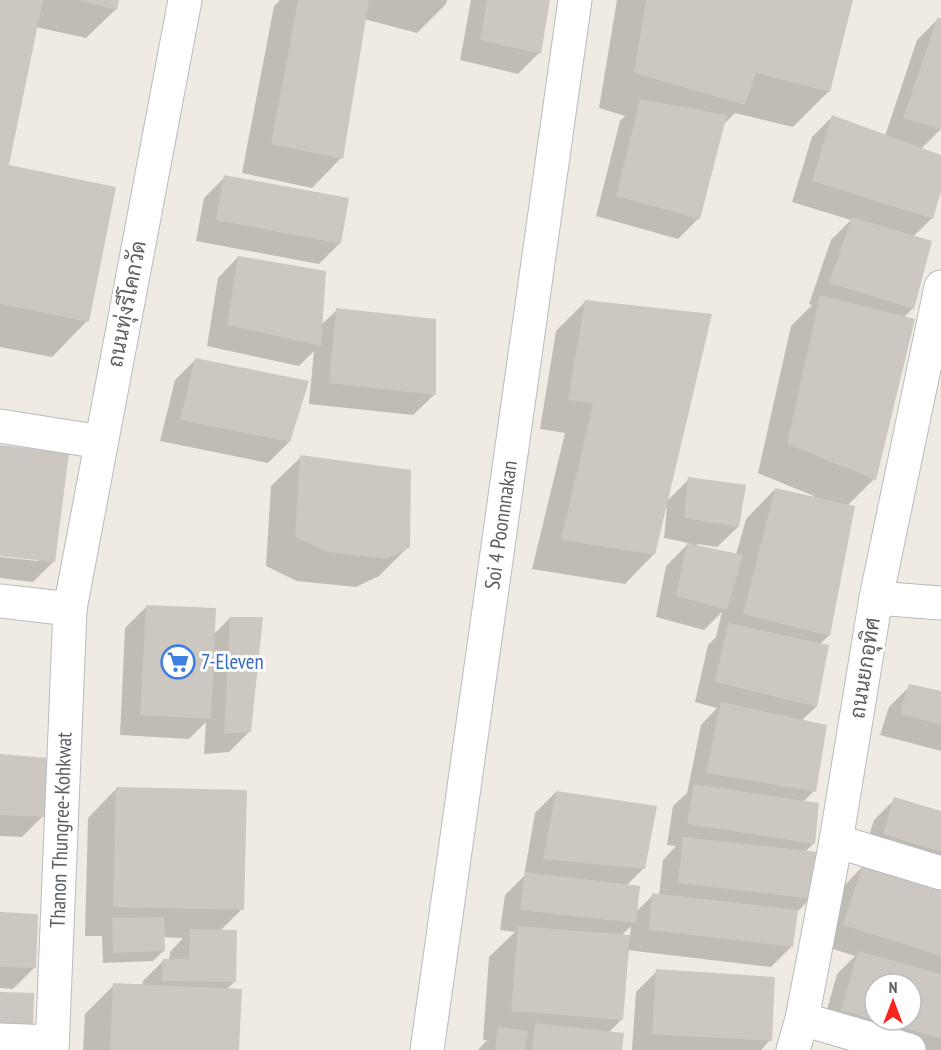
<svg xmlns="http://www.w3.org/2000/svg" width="941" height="1050" font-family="'PT Sans Narrow',Sarabun,sans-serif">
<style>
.shadow{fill:#0003;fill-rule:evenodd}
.building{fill:#ccc7c1}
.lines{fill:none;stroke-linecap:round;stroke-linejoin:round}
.minor-casing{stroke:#b7bbc0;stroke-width:35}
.tertiary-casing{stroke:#b7bbc0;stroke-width:35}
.minor{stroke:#fff;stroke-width:33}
.tertiary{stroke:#fff;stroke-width:33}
.labels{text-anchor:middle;stroke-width:6;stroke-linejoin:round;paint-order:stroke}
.street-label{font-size:21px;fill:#5a5f64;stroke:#fff}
.shop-label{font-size:21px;fill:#366cbe;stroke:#fff;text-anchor:start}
</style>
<rect width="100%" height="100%" fill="#efebe2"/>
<!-- shadow -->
<g class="shadow">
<polygon points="0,0 118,0 116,9 86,38 36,27 8,166 87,321 52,357 0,347"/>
<polygon points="280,0 447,0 446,4 417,33 364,19 341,158 312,188 242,173 274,6"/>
<polygon points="471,0 548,0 539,53 518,74 460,60"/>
<polygon points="617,0 852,0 829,91 793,127 735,113 723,125 699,218 678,239 596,216 620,121 625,116 599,108"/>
<path d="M 938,19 L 941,20 L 941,129 L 921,149 L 941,156 L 941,185 L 932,218 L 913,237 L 913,308 L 903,318 L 874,479 L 848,505 L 829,635 L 820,644 L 816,707 L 801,721 L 814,791 L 803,802 L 814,843 L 805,852 L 811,898 L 796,913 L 792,946 L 771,967 L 627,950 L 622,1019 L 608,1033 L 620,1050 L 478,1050 L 487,1040 L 483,1040 L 489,957 L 515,932 L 500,930 L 505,895 L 524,876 L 535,813 L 556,792 L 644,868 L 626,886 L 636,912 L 653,895 L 659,896 L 663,860 L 676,846 L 667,845 L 673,806 L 687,793 L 701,725 L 717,708 L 695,702 L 708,645 L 716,637 L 722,612 L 704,630 L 656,617 L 666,566 L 689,543 L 664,538 L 667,508 L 665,508 L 654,554 L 625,584 L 532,569 L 565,433 L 540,429 L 556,331 L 585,302 L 667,501 L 689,479 L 738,527 L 717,547 L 697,544 L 697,547 L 736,555 L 746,519 L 775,489 L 814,498 L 814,496 L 758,473 L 791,326 L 812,305 L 809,304 L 831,240 L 851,220 L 792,202 L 812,137 L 833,116 L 885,136 L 917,40 ZM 631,926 L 630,937 L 621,936 Z"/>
<polygon points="225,177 340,243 319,264 196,241 204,198"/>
<polygon points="238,257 321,325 337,310 434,395 413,415 309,404 314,351 299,366 207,346 218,278"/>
<polygon points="196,359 289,442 268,463 160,441 175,380"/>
<polygon points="0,447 54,561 33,582 0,578 0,557 38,561 38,558 0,554"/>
<polygon points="301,457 409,546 379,576 356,587 297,581 266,566 271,486"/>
<polygon points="146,607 213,635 230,618 250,731 229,752 204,754 206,722 189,739 120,735 125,628"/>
<polygon points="910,686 941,692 941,751 880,735 889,707"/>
<polygon points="0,756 43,816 22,837 0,836"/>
<polygon points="117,788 242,909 220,931 235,981 226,990 237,1050 83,1050 85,1014 114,985 142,986 143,981 164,960 169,960 170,952 183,938 163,937 164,950 153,961 103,963 102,936 85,936 88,818"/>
<polygon points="895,799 941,813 941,878 863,855 874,820"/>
<path d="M 863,866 L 941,890 L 941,1050 L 889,1050 L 821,1031 L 837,974 L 855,956 L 824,946 L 843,887 ZM 875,984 L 911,984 L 911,1020 L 875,1020 Z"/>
<polygon points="0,913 34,968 13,989 0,988"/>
<polygon points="657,971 770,1040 761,1050 632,1050 636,992"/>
</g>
<!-- building -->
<g class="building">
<polygon points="0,0 43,0 9,165 116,187 89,322 0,304"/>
<polygon points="78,0 119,0 117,10"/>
<polygon points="298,0 369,0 343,159 271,144"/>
<polygon points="487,0 550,0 541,54 480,40"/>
<polygon points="646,0 853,0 830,92 756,73 745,105 634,73"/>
<polygon points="938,17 941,19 941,129 903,118"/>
<polygon points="640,99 727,115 700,219 616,196"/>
<polygon points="832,115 941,155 941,191 933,219 812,181"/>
<polygon points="224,175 349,198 341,244 216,220"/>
<polygon points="852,217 932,241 914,309 829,283"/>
<polygon points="238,256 326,271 321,346 227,325"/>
<polygon points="820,295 915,319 876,480 787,444"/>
<polygon points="585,300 712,314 655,555 561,540 593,403 568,400"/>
<polygon points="336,308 436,319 436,395 329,383"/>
<polygon points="195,358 309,381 290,442 180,420"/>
<polygon points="0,445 69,453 55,562 0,556"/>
<polygon points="300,455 411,470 410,547 387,559 327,552 295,537"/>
<polygon points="688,477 746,485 739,527 684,518"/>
<polygon points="775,488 855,506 830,636 743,614"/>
<polygon points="687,543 743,555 727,610 676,596"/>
<polygon points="146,605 216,608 211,719 140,715"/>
<polygon points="230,617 263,617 251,732 224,734"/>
<polygon points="728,623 829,645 817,707 715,682"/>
<polygon points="909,684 941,691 941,725 900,714"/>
<polygon points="721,702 827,725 816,792 706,773"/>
<polygon points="0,754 48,758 45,817 0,815"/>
<polygon points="694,784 819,803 815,844 687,824"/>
<polygon points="116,787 247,790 244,910 113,907"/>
<polygon points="556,791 657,806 645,869 543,859"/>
<polygon points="894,797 941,811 941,852 883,834"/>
<polygon points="683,837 818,852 813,899 678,883"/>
<polygon points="863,864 941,889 941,956 843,925"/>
<polygon points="525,872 640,886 636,923 520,910"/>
<polygon points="652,893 798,910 793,947 649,930"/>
<polygon points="0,912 38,914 36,968 0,967"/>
<polygon points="164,917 165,951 113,953 112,918"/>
<polygon points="518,926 630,935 623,1020 511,1011"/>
<polygon points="190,929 237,930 236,982 162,981 163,959 189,959"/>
<polygon points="858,951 941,974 941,1038 878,1021 911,1020 911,984 875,984 875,1020 841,1010"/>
<polygon points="656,969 775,977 772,1041 652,1034"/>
<polygon points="113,983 242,989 239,1050 110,1050"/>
<polygon points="0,992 34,993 33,1027 0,1025"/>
<polygon points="535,1023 624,1033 622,1050 532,1050"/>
<polygon points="498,1027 528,1031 525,1050 495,1050"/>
</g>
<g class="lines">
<!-- minor casing -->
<g class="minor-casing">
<g id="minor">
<polyline points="0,426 101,442"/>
<polyline points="876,598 941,603"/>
<polyline points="836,841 941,873"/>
<polyline points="802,1019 909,1050"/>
<polyline points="0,1040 52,1042"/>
<polyline points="427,1050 575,0"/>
<polyline points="793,1050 802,1019 836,841 876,598 941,287"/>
</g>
</g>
<!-- tertiary casing -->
<g class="tertiary-casing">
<g id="tertiary">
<polyline points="0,601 70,609"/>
<polyline points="52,1050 70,609 185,0"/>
</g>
</g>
<!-- minor -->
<use href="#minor" class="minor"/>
<!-- tertiary -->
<use href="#tertiary" class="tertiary"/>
</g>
<!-- icons -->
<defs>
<g id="supermarket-ring" transform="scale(1.725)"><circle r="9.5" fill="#fff" stroke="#3f7fe0" stroke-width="1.5"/><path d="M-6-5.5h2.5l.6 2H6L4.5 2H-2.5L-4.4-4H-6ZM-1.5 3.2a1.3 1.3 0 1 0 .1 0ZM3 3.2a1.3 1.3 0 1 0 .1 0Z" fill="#3f7fe0"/></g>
</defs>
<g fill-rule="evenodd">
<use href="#supermarket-ring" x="178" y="662"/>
</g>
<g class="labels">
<!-- street labels -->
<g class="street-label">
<text transform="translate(127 304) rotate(-79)" y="7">ถนนทุ่งรีโคกวัด</text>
<text transform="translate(501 525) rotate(-82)" y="7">Soi 4 Poonnnakan</text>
<text transform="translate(865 668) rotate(-81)" y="7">ถนนยกอุทิศ</text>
<text transform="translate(61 830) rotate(-88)" y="7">Thanon Thungree-Kohkwat</text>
</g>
<!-- shop labels -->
<g class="shop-label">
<text x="201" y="669">7-Eleven</text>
</g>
</g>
<!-- north arrow -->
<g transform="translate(893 1002)"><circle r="28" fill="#ffffff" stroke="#bdbfc1" stroke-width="1.5"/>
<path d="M0-4.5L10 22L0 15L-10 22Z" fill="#f8251f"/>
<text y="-9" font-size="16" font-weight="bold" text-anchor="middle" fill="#5a5f64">N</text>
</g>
</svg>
